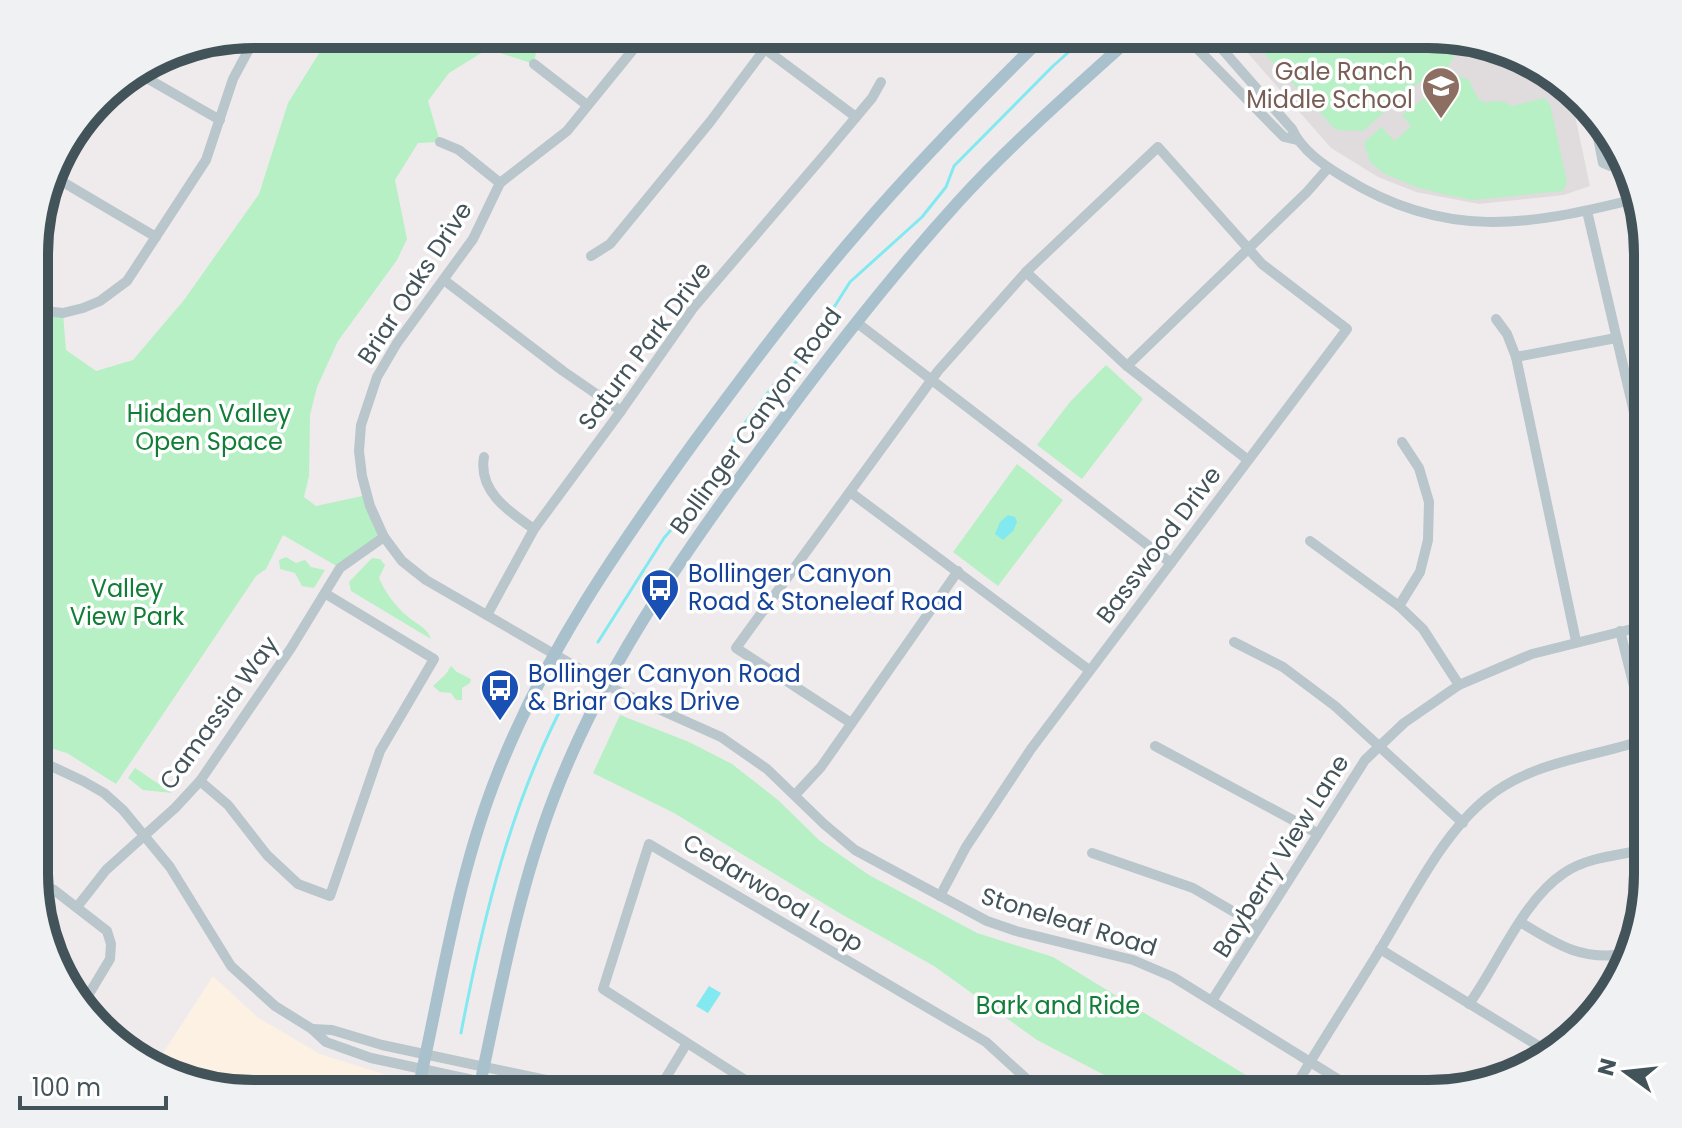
<svg xmlns="http://www.w3.org/2000/svg" width="1682" height="1128" font-family="Poppins,sans-serif">
<style>
.commercial{fill:#fcf1e2}
.education{fill:#e0dcde}
.green{fill:#b6f0c4}
.water{fill:#81e9ef}
.lines{fill:none;stroke-linecap:round;stroke-linejoin:round}
.stream{stroke:#81e9ef;stroke-width:3}
.minor{stroke:#b9c6cc;stroke-width:10}
.major{stroke:#a9c1cd;stroke-width:12}
.labels{text-anchor:middle;stroke-width:7;stroke-linejoin:round;paint-order:stroke}
.education-label{font-size:24px;fill:#785e54;stroke:#fff;text-anchor:end}
.street-label{font-size:24px;fill:#43535a;stroke:#fff}
.park-label{font-size:24px;fill:#127d37;stroke:#fff}
.transit-label{font-size:24px;fill:#164399;stroke:#fff;text-anchor:start}
.rim{fill:none;stroke:#43535a;stroke-width:10}
</style>
<rect width="100%" height="100%" fill="#efebec"/>
<!-- commercial -->
<polygon class="commercial" points="213,976 257,1017 320,1054 399,1079 395,1094 254,1094 156,1064"/>
<!-- education -->
<polygon class="education" points="1231,34 1428,34 1550,71 1570,92 1590,186 1564,195 1479,204 1416,192 1378,177 1331,148"/>
<!-- green -->
<g class="green">
<polygon points="331,34 543,34 538,41 534,64 488,49 449,73 428,101 440,142 418,143 395,180 407,239 397,260 338,341 317,387 310,415 309,476 304,497 316,506 367,495 384,537 340,568 283,535 266,569 256,576 116,784 67,753 36,744 36,310 63,313 66,350 96,371 133,360 184,300 259,194 288,103"/>
<polygon points="1246,34 1428,34 1450,41 1455,54 1448,67 1415,85 1363,131 1336,130"/>
<path d="M 1458,76 L 1469,80 C 1486,121 1486,90 1512,106 L 1544,98 L 1550,104 L 1567,182 L 1563,191 L 1472,200 L 1443,194 L 1416,187 L 1383,173 L 1370,162 L 1364,143 L 1381,127 L 1395,141 L 1411,126 L 1402,115 L 1429,94 Z"/>
<polygon points="1106,365 1143,399 1082,479 1037,445 1070,402"/>
<polygon points="1017,464 1063,500 998,586 953,552"/>
<polygon points="286,557 296,563 305,560 311,567 325,570 314,588 302,586 295,573 280,569 279,560"/>
<path d="M 372,558 L 380,559 L 385,565 L 379,578 C 385,592 395,606 407,616 C 416,624 427,627 431,639 L 351,591 L 349,582 Z"/>
<polygon points="451,666 457,672 471,679 470,683 462,688 462,700 456,700 451,693 440,692 433,686 446,674"/>
<polygon points="620,715 689,742 732,764 778,800 820,841 869,875 977,933 1053,957 1267,1088 1264,1094 1141,1094 1037,1040 934,966 841,914 674,813 593,773"/>
<polygon points="135,768 172,793 143,790 128,778"/>
</g>
<!-- water -->
<g class="water">
<polygon points="1008,515 1015,517 1017,522 1013,531 1003,540 995,534 1000,522"/>
<polygon points="709,986 721,993 708,1013 696,1006"/>
</g>
<g class="lines">
<!-- stream -->
<g class="stream">
<polyline points="598,642 664,538 702,494 745,423 776,382 805,353 850,282 922,217 946,187 954,166 1053,66 1089,34"/>
<path d="M 461,1033 C 483,918 511,803 566,699"/>
</g>
<!-- minor -->
<g class="minor">
<polyline points="651,34 636,46 567,131 500,183 473,239 397,343 377,377 361,425 359,451 362,476 370,506 384,537 402,561 426,580 618,691 721,737 767,769 824,824 855,850 987,921 1016,931 1133,960 1173,977 1362,1094"/>
<polyline points="745,34 856,117"/>
<polyline points="1183,34 1274,127 1284,137 1297,140"/>
<path d="M 1209,34 L 1292,129 C 1302,151 1325,166 1345,178 C 1445,240 1528,226 1635,199"/>
<polyline points="534,64 587,105"/>
<polyline points="136,72 220,120"/>
<polyline points="1594,118 1603,163 1610,166 1624,163"/>
<polyline points="440,142 459,150 500,183"/>
<polyline points="51,175 156,237"/>
<polyline points="1587,211 1648,472"/>
<polyline points="591,256 610,244 710,122 776,34"/>
<polyline points="1026,272 1127,366 1248,460"/>
<polyline points="444,280 563,371 621,411"/>
<polyline points="36,310 63,313 83,308 100,301 127,281 206,160 233,79 257,34"/>
<polyline points="1496,319 1507,334 1516,357 1576,641"/>
<polyline points="856,322 1171,563"/>
<polyline points="1516,357 1616,338"/>
<polyline points="1127,366 1307,192 1328,168"/>
<path d="M 484,457 C 478,491 508,511 534,529"/>
<polyline points="850,492 1089,670"/>
<polyline points="1310,541 1399,606 1423,629 1459,685"/>
<polyline points="1399,606 1420,572 1428,540 1429,502 1419,468 1402,442"/>
<polyline points="487,615 534,529 621,411 694,307 826,153 872,98 881,82"/>
<polyline points="1620,631 1648,742"/>
<polyline points="1234,642 1283,667 1335,706 1463,823"/>
<polyline points="851,723 736,648 938,371 1026,272 1158,147 1262,264 1347,329 1031,749 966,847 940,896"/>
<polyline points="1155,746 1317,833"/>
<polyline points="36,759 83,781 104,793 123,810 170,867 231,966 275,1006 312,1029 326,1042 371,1058 538,1094"/>
<polyline points="200,781 228,805 267,855 298,884 330,896 380,751 434,659 326,594"/>
<polyline points="795,795 821,767 958,571"/>
<polyline points="1092,853 1193,888 1258,926"/>
<polyline points="36,881 54,890 107,931 111,944 110,959 83,1004"/>
<polyline points="77,907 106,870 175,808 200,781 291,648 340,568 384,537"/>
<path d="M 1520,922 C 1556,944 1581,961 1625,954"/>
<polyline points="1380,949 1550,1053"/>
<polyline points="1213,999 1365,760 1404,723 1459,685 1532,654 1648,625"/>
<path d="M 1469,1004 C 1498,964 1523,900 1564,873 C 1586,857 1621,855 1648,849"/>
<polyline points="312,1029 332,1030 382,1045 546,1080 588,1094"/>
<polyline points="656,1094 687,1043"/>
<polyline points="767,1094 603,989 649,844 986,1042 1043,1094"/>
<path d="M 1291,1094 C 1320,1044 1352,996 1381,948 C 1411,899 1442,834 1487,798 C 1532,761 1594,757 1647,739"/>
</g>
<!-- major -->
<g class="major">
<path d="M 417,1094 C 442,985 457,874 499,770 C 547,650 617,549 692,445 C 746,372 800,299 859,231 C 918,162 982,97 1046,34"/>
<path d="M 478,1094 C 500,993 517,893 554,797 C 599,679 670,573 744,472 C 812,378 881,287 959,201 C 1013,142 1075,88 1135,34"/>
</g>
</g>
<!-- icons -->
<defs>
<g id="school-pin" transform="scale(2)"><path d="M0 17L-7.5 6A9.5 9.5 0 1 1 7.5 6Z" fill="#8d6e63" stroke="#fff"/><path d="M0-5L7-2L0 1L-7-2ZM-4 1L0 2.5L4 1V4Q0 6-4 4Z" fill="#fff"/></g>
<g id="bus-pin" transform="scale(2)"><path d="M0 17L-7.5 6A9.5 9.5 0 1 1 7.5 6Z" fill="#1a4fb4" stroke="#fff"/><path d="M-5-6H5V4H4V6H2V4H-2V6H-4V4H-5ZM-3.5-4V0h7V-4ZM-3.5 1.2v1.5H-2V1.2ZM2 1.2v1.5H3.5V1.2Z" fill="#fff"/></g>
</defs>
<g fill-rule="evenodd">
<use href="#school-pin" x="1441" y="86"/>
<use href="#bus-pin" x="660" y="588"/>
<use href="#bus-pin" x="500" y="688"/>
</g>
<g class="labels">
<!-- education labels -->
<g class="education-label">
<text x="1413" y="80">Gale Ranch<tspan x="1413" dy="28">Middle School</tspan></text>
</g>
<!-- street labels -->
<g class="street-label">
<text transform="translate(415 283) rotate(-57)" y="8">Briar Oaks Drive</text>
<text transform="translate(645 346) rotate(-53)" y="8">Saturn Park Drive</text>
<text transform="translate(756 421) rotate(-54)" y="8">Bollinger Canyon Road</text>
<text transform="translate(1159 545) rotate(-53)" y="8">Basswood Drive</text>
<text transform="translate(219 713) rotate(-54)" y="8">Camassia Way</text>
<text transform="translate(1281 856) rotate(-58)" y="8">Bayberry View Lane</text>
<text transform="translate(773 893) rotate(31)" y="8">Cedarwood Loop</text>
<text transform="translate(1069 922) rotate(17)" y="8">Stoneleaf Road</text>
</g>
<!-- park labels -->
<g class="park-label">
<text x="209" y="422">Hidden Valley<tspan x="209" dy="28">Open Space</tspan></text>
<text x="127" y="597">Valley<tspan x="127" dy="28">View Park</tspan></text>
<text x="1058" y="1014">Bark and Ride</text>
</g>
<!-- transit labels -->
<g class="transit-label">
<text x="688" y="582">Bollinger Canyon<tspan x="688" dy="28">Road &amp; Stoneleaf Road</tspan></text>
<text x="528" y="682">Bollinger Canyon Road<tspan x="528" dy="28">&amp; Briar Oaks Drive</tspan></text>
</g>
</g>
<!-- crop -->
<path d="M0 0H1682V1128H0ZM254 48H1428A206 206 0 0 1 1634 254V874A206 206 0 0 1 1428 1080H254A206 206 0 0 1 48 874V254A206 206 0 0 1 254 48Z" fill="#f0f1f2" fill-rule="evenodd"/>
<path class="rim" d="M254 48H1428A206 206 0 0 1 1634 254V874A206 206 0 0 1 1428 1080H254A206 206 0 0 1 48 874V254A206 206 0 0 1 254 48Z"/>
<!-- north arrow -->
<g transform="translate(1626 1072) rotate(285)" stroke="#ffffff" stroke-width="6" paint-order="stroke">
<path d="M0-6L14 30L0 20L-14 30Z" fill="#43535a"/>
<text y="-12" font-size="22" font-weight="bold" text-anchor="middle" fill="#43535a">N</text>
</g>
<!-- scale -->
<path d="M20 1096v12h146v-12" fill="none" stroke="#43535a" stroke-width="4"/>
<text x="32" y="1096" font-size="24" fill="#43535a" stroke="#ffffff" stroke-width="6" paint-order="stroke">100 m</text>
</svg>
